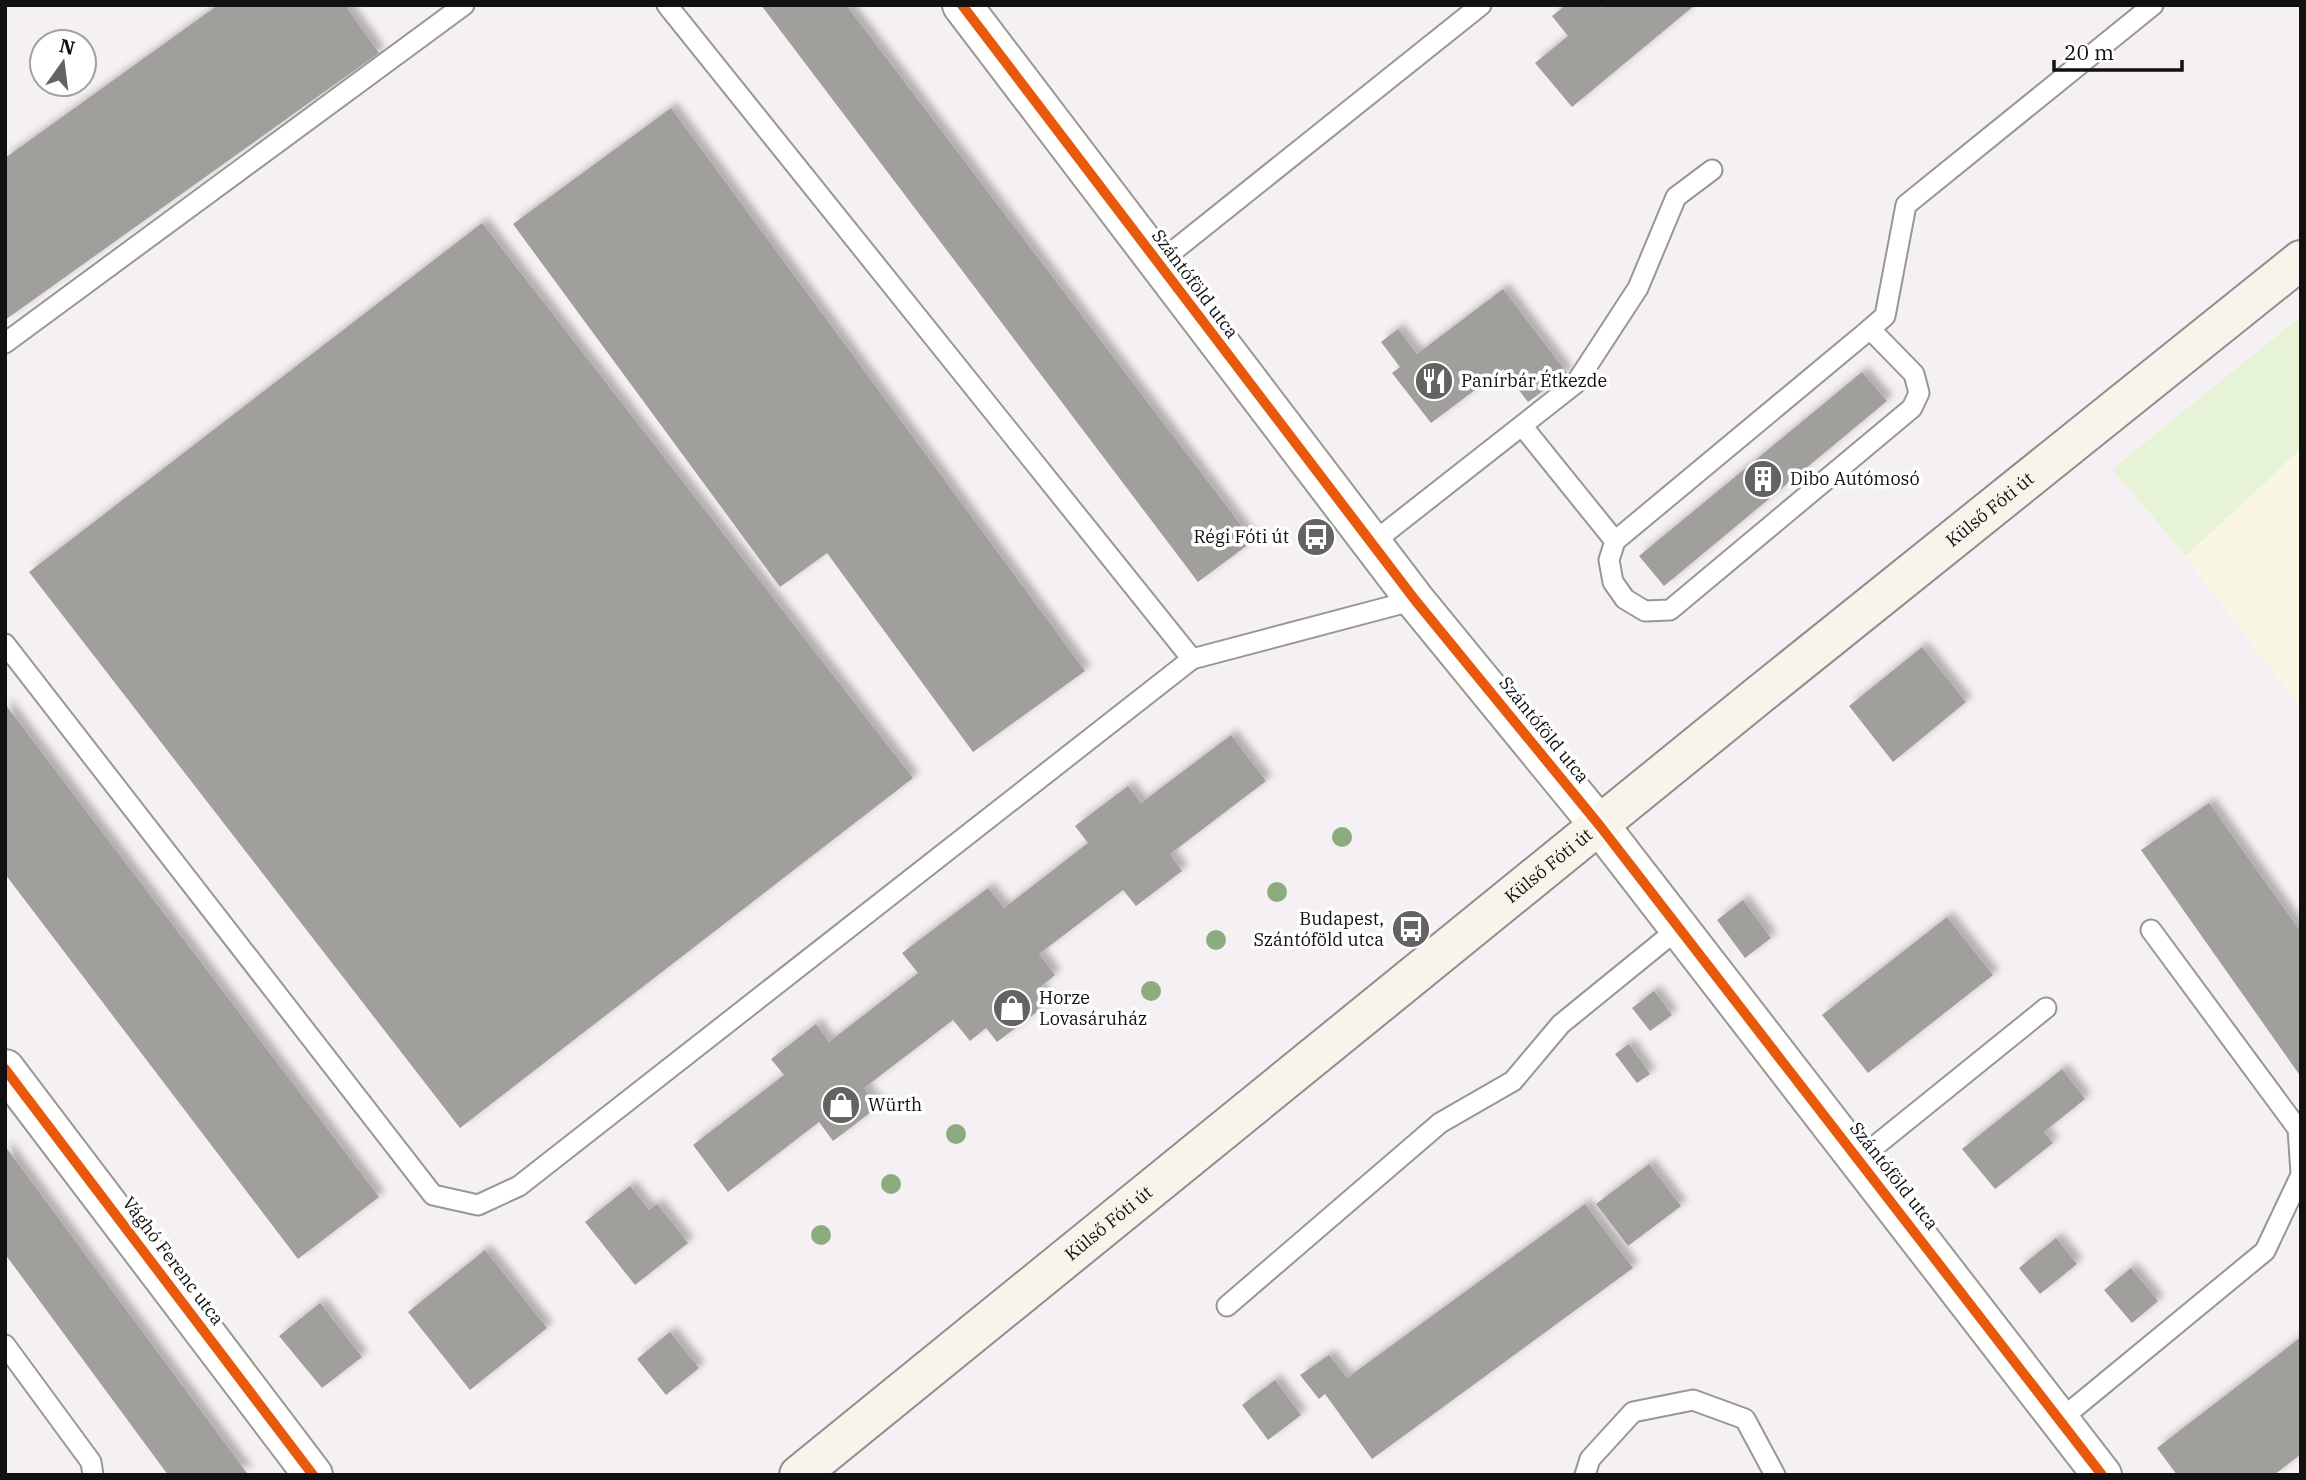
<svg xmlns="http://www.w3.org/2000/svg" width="2306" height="1480" font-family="'IBM Plex Serif',serif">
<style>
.industrial{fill:#f5f0f3;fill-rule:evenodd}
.farmland{fill:#f9f7e4}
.green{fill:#e7f3d7}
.building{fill:#a19f9c;filter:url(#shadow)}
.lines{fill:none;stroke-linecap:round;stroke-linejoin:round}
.service-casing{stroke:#979795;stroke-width:23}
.minor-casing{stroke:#979795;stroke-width:42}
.secondary-casing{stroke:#8e8d8b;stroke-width:42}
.service{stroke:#fffffe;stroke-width:19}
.minor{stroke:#fffffe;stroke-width:38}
.secondary{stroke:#f6f4eb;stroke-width:38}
.cycleway-casing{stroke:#fff;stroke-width:15}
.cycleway{stroke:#e8590c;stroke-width:10}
.tree{fill:#8cac80}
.labels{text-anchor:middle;stroke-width:7;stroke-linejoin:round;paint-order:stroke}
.street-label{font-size:18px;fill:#111;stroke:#fff}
.poi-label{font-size:18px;fill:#111;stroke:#fff;text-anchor:start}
</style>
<defs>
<filter id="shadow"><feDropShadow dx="6" dy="-6" stdDeviation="3.5" flood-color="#0004"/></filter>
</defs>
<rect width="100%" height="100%" fill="#fdfcf7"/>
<!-- industrial -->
<path class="industrial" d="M 5,5 L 2301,5 L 2301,316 L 2112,469 L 2186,556 L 2301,708 L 2301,1475 L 5,1475 ZM 42,42 L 84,42 L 84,84 L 42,84 Z"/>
<!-- farmland -->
<polygon class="farmland" points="2301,449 2301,708 2186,556"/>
<!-- green -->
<polygon class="green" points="2301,316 2301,449 2186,556 2112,469"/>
<!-- building -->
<g class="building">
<polygon points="218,5 345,5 379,53 5,320 5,158"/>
<polygon points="761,5 846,5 1253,541 1198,582"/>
<polygon points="1566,5 1599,5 1601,8 1604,5 1695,5 1572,107 1535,63 1568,36 1552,16"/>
<polygon points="671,108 1085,671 973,752 827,553 780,587 513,224"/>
<polygon points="482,223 913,778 460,1128 29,572"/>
<polygon points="1503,289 1567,373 1528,402 1503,369 1431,423 1392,373 1400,367 1381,342 1398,329 1417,354"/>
<polygon points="1862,372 1887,401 1664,586 1639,556"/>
<polygon points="1922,647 1966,702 1893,762 1849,706"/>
<polygon points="5,704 379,1197 298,1259 5,874"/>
<polygon points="1231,735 1266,781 1170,854 1182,871 1136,906 1123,890 1039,954 1055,975 1039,988 1050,1002 997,1042 986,1028 970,1041 953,1020 864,1088 879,1106 833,1141 819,1122 728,1192 693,1145 784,1075 771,1059 816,1024 829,1042 918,973 902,953 988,888 1004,908 1088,843 1075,826 1128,786 1141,803"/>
<polygon points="2209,803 2301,932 2301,1077 2141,850"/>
<polygon points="1743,900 1771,938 1745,958 1717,920"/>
<polygon points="1947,917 1993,975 1868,1073 1822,1015"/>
<polygon points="1654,991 1672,1015 1650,1031 1632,1008"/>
<polygon points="1629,1044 1650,1074 1637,1083 1615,1054"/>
<polygon points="2062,1069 2085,1099 2044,1132 2053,1143 1995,1189 1962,1149"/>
<polygon points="5,1146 247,1473 168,1475 5,1254"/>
<polygon points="1649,1164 1681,1206 1628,1246 1596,1204"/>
<polygon points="630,1186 649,1210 657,1204 688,1243 635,1285 585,1222"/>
<polygon points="1585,1204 1633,1268 1372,1459 1325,1394 1319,1399 1300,1375 1329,1355 1347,1378"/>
<polygon points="2056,1238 2077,1264 2040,1294 2019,1268"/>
<polygon points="485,1250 547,1328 470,1390 408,1312"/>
<polygon points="2131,1268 2158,1301 2132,1323 2104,1290"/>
<polygon points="320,1303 362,1357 322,1388 279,1336"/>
<polygon points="670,1332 699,1368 666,1395 637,1359"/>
<polygon points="2301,1337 2301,1454 2274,1475 2177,1475 2157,1448"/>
<polygon points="1275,1380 1301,1415 1268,1440 1242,1405"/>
</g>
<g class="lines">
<!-- service casing -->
<g class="service-casing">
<g id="service">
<polyline points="667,5 1192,659"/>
<polyline points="1157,264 1481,5"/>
<polygon points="1870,329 1914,374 1919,393 1912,408 1670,610 1645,611 1625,599 1613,582 1609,560 1615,541"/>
<polyline points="1870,329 1885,316 1906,205 2153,5"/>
<polyline points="5,343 464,5"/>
<polyline points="1523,427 1615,541"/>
<polyline points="1371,544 1576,383 1638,288 1676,197 1712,170"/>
<polyline points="5,644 433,1195 478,1205 519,1186 1192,659 1415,600"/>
<polyline points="2151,930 2298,1129 2301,1173"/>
<polyline points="1859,1159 2046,1008"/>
<polyline points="1227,1306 1440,1123 1513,1081 1561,1024 1679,928"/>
<polyline points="5,1345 91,1462 93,1475"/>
<polyline points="2061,1419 2265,1251 2301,1175"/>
<polyline points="1585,1475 1590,1459 1633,1412 1693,1400 1745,1419 1775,1475"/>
</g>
</g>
<!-- minor casing -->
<g class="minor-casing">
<g id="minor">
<polyline points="962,5 1415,600 1600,826 2102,1475"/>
<polyline points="5,1069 313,1475"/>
</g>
</g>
<!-- secondary casing -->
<g class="secondary-casing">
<g id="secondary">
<path id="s1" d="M 799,1475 L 1759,695 L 2301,260"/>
</g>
</g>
<!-- service -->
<use href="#service" class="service"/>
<!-- minor -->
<use href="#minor" class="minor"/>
<!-- secondary -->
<use href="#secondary" class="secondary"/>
<!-- cycleway casing -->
<g class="cycleway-casing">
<g id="cycleway">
<polyline points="962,5 1415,600 1600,826 2102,1475"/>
<polyline points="5,1069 313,1475"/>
</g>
</g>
<!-- cycleway -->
<use href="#cycleway" class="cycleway"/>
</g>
<!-- trees -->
<g class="tree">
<circle cx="1342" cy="837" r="10"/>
<circle cx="1277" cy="892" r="10"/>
<circle cx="1216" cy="940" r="10"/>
<circle cx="1151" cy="991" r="10"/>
<circle cx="956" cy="1134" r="10"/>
<circle cx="891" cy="1184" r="10"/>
<circle cx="821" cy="1235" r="10"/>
</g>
<!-- icons -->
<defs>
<g id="restaurant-disc" transform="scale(2.0125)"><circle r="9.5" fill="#646362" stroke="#fff"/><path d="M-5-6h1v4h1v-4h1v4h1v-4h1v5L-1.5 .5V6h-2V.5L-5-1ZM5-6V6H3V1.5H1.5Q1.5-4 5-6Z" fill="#fff"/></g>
<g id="building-disc" transform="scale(2.0125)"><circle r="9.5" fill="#646362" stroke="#fff"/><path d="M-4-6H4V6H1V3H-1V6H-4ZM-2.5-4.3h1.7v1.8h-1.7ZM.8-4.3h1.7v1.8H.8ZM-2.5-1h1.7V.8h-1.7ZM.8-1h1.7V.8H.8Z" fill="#fff"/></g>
<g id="bus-disc" transform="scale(2.0125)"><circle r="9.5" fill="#646362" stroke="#fff"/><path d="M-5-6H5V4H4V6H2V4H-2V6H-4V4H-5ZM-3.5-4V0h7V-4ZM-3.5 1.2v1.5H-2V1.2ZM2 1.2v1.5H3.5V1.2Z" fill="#fff"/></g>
<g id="shop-disc" transform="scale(2.0125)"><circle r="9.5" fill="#646362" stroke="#fff"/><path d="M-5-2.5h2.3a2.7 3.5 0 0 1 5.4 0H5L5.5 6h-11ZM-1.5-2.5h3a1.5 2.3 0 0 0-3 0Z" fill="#fff"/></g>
</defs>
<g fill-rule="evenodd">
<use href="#restaurant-disc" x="1434" y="381"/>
<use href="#building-disc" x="1763" y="479"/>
<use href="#bus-disc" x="1316" y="537"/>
<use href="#bus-disc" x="1411" y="929"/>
<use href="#shop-disc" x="1012" y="1008"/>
<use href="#shop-disc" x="841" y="1105"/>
</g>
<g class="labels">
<!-- street labels -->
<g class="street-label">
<text transform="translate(1195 284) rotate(53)" y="6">Szántóföld utca</text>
<text dy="6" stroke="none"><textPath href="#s1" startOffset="1533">Külső Fóti út</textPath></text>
<text transform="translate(1544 730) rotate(51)" y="6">Szántóföld utca</text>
<text dy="6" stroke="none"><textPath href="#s1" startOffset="966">Külső Fóti út</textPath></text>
<text transform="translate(1894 1176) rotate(52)" y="6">Szántóföld utca</text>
<text dy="6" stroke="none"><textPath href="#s1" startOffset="399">Külső Fóti út</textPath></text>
<text transform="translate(173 1261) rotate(53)" y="6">Vághó Ferenc utca</text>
</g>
<!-- poi labels -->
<g class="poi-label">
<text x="1461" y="387">Panírbár Étkezde</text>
<text x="1790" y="485">Dibo Autómosó</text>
<text x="1289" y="543" text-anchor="end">Régi Fóti út</text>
<text x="1384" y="925" text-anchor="end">Budapest,<tspan x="1384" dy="21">Szántóföld utca</tspan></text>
<text x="1039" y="1004">Horze<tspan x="1039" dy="21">Lovasáruház</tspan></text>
<text x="868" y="1111">Würth</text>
</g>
</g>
<!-- border -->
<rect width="2306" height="1480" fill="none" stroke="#111111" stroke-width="14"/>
<!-- north arrow -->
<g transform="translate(63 63) rotate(14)"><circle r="33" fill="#ffffff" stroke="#a0a0a0" stroke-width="2"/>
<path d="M0-5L12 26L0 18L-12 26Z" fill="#646362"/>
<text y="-10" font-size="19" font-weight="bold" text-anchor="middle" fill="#111111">N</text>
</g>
<!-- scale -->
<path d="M2054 60v10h128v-10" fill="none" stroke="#111111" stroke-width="3.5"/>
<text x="2064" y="60" font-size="21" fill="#111111" stroke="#ffffff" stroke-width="5" paint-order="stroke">20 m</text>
</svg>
